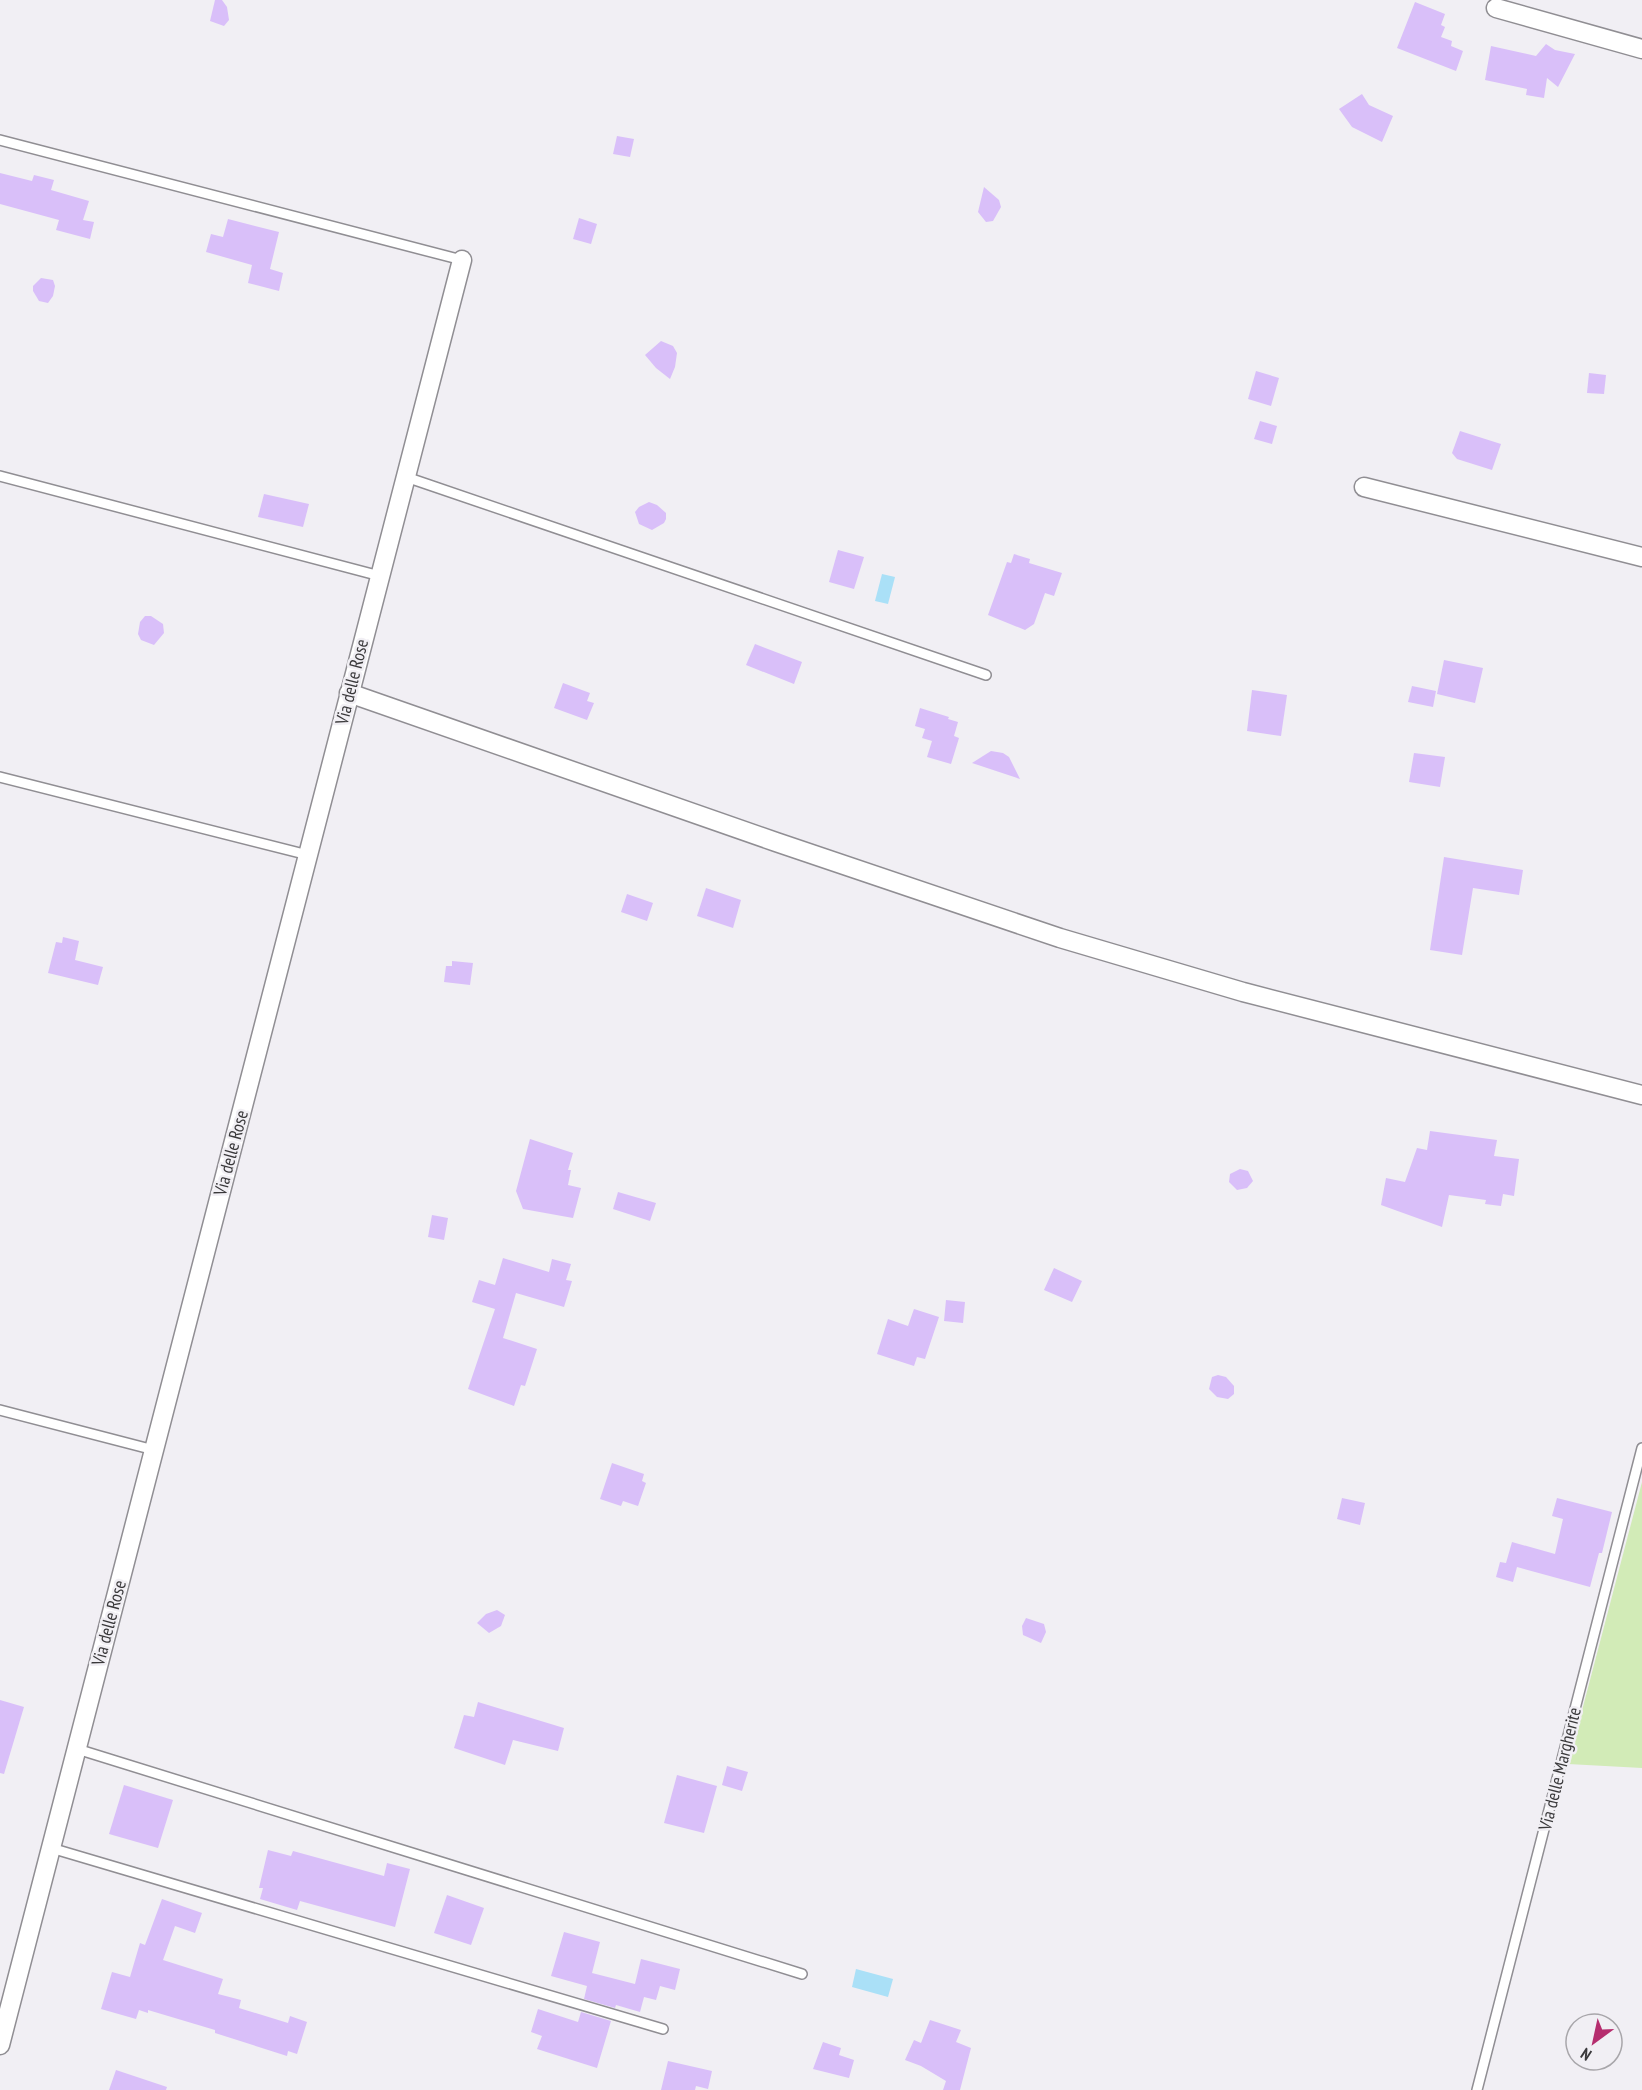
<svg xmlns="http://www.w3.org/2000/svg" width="1642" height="2090" font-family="'PT Sans Narrow',sans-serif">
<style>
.green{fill:#d2ebb7}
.water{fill:#aae0f7}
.building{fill:#d9bff9}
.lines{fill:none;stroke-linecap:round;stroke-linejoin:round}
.service-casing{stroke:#908e93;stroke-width:12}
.minor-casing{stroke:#908e93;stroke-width:21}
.service{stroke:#fff;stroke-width:9}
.minor{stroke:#fff;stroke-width:18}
.labels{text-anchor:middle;stroke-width:5;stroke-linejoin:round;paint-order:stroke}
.street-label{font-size:18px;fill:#3a393b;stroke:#f1eff4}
</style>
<rect width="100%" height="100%" fill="#f1eff4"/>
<!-- green -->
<polygon class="green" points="1642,1482 1642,1768 1568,1764"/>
<!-- water -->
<g class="water">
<polygon points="882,574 895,577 888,604 875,601"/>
<polygon points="856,1969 893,1979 888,1997 852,1987"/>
</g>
<!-- building -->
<g class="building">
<polygon points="215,0 222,0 227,7 229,20 224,26 210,21"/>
<polygon points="1415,2 1445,14 1441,25 1445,27 1441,37 1452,41 1451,46 1463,51 1456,71 1397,48"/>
<polygon points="1546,44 1555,50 1575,54 1558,87 1547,78 1544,98 1526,95 1527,89 1485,80 1491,46 1536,56"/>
<polygon points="1362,94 1369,105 1393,116 1382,142 1352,127 1339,109"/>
<polygon points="617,136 634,139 630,157 613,154"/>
<polygon points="0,173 32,181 34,175 54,180 51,190 89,201 83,220 94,222 90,239 56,230 59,220 0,204"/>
<polygon points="984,187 999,200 1001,207 993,221 986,222 978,212"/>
<polygon points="579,218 597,224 591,244 573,239"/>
<polygon points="228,219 279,232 270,269 283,273 279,291 248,283 252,265 206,252 211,234 223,237"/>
<polygon points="41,278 53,280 55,286 53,296 48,303 39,301 33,291 33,286"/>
<polygon points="661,341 673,346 677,353 675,367 670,379 656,368 645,355"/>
<polygon points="1256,371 1279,378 1271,406 1248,399"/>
<polygon points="1589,373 1606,375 1604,394 1587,393"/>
<polygon points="1260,421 1277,426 1272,444 1254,439"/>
<polygon points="1460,431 1501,444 1492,470 1457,459 1452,453"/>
<polygon points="264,494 309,504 303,527 258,517"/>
<polygon points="649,502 657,505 666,513 666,519 664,523 652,530 639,524 635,512 639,507"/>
<polygon points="838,550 864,557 854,589 829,582"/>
<polygon points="1014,554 1030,559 1029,563 1062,573 1054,596 1045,593 1034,624 1025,630 988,615 1007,562 1011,563"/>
<polygon points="145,616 151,616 163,624 164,633 154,645 141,640 138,634 140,622"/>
<polygon points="755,644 802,662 794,684 746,665"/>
<polygon points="1444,660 1483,668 1475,703 1437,694"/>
<polygon points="563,683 590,693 587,701 594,703 587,720 554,708"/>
<polygon points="1412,686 1436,691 1433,707 1408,702"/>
<polygon points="1252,690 1287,695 1281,736 1247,731"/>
<polygon points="920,708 949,717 948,719 958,722 954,736 959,738 951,764 927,757 932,741 922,738 925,729 915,726"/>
<polygon points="991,751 1003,753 1009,757 1020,779 972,763"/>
<polygon points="1414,753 1445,757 1440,787 1409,782"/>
<polygon points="1444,857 1523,870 1519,895 1473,888 1462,955 1430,950"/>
<polygon points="706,888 741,900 733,928 697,916"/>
<polygon points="627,894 653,903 647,921 621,912"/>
<polygon points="63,937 79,941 75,960 103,967 98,985 48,973 56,942 62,943"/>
<polygon points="452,961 473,963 470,985 444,982 446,966 452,966"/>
<polygon points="1430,1131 1497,1140 1494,1156 1519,1159 1514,1196 1503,1194 1501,1206 1485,1204 1486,1200 1449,1195 1442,1227 1381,1205 1386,1178 1405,1182 1417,1148 1427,1150"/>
<polygon points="530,1139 573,1153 568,1170 571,1170 568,1185 581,1188 573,1218 523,1209 516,1191"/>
<polygon points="1240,1169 1248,1171 1253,1181 1247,1188 1237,1190 1229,1182 1230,1174"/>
<polygon points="618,1192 656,1203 650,1221 613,1209"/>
<polygon points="432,1215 448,1218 444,1240 428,1237"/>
<polygon points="503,1258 549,1272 552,1259 571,1264 566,1280 572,1281 564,1307 516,1293 503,1338 537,1349 525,1386 521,1385 514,1406 468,1389 495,1309 472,1302 479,1280 495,1285"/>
<polygon points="1054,1268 1082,1281 1072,1302 1044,1290"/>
<polygon points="946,1300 965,1302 963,1323 944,1321"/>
<polygon points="914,1309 939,1317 925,1359 917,1357 914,1366 877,1354 888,1319 908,1326"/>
<polygon points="1218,1375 1226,1377 1234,1386 1234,1394 1228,1399 1217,1397 1209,1389 1212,1377"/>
<polygon points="612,1463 644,1474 642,1481 646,1483 638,1506 623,1501 621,1506 600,1499"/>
<polygon points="1342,1498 1365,1503 1360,1525 1337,1519"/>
<polygon points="1557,1498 1612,1512 1602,1553 1599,1553 1590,1587 1517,1567 1513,1582 1496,1577 1500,1562 1506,1563 1512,1542 1555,1554 1563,1519 1552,1516"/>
<polygon points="497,1610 505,1615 501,1626 489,1633 477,1623 486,1614"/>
<polygon points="1026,1618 1044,1624 1046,1632 1041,1643 1023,1635 1022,1626"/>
<polygon points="0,1700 24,1707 4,1774 0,1773"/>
<polygon points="478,1702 564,1728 558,1751 513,1740 505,1765 454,1748 464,1715 474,1717"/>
<polygon points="727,1766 748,1772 742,1791 722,1785"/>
<polygon points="677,1775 717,1786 704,1833 664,1823"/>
<polygon points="124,1785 173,1800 158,1848 109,1834"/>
<polygon points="268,1850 291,1856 293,1851 384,1876 387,1863 410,1869 395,1927 300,1901 297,1910 260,1899 263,1888 259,1888"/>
<polygon points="447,1895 484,1908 471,1945 434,1933"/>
<polygon points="162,1899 202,1913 195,1933 175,1926 163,1960 223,1979 218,1994 241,2000 239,2008 288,2023 290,2016 307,2022 297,2054 288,2051 287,2056 215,2033 215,2030 148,2010 148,2013 139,2010 136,2019 101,2009 112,1972 130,1977 140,1943 145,1945"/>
<polygon points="564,1932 600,1942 592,1973 635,1984 641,1959 680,1969 675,1990 660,1986 656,2000 644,1997 640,2012 616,2005 615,2008 584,1999 587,1986 551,1976"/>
<polygon points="538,2009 578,2022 581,2012 611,2021 597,2068 537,2049 542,2036 531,2032"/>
<polygon points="930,2020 961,2030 956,2042 971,2048 960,2090 943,2090 946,2081 921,2066 905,2060 914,2040 921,2043"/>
<polygon points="823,2042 841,2048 839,2055 854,2060 849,2078 813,2069"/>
<polygon points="668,2061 712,2071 708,2089 696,2086 695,2090 661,2090"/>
<polygon points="116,2070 167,2087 166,2090 109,2090"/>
</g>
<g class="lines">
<!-- service casing -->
<g class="service-casing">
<g id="service">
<polyline points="0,140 462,260"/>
<polyline points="0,476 380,576"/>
<polyline points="406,477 986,675"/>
<polyline points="0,777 308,855"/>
<polyline points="0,1410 154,1450"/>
<polyline points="77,1749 802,1974"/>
<polyline points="51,1848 663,2029"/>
<polyline points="1477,2090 1642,1448"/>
</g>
</g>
<!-- minor casing -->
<g class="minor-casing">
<g id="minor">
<polyline points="1496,8 1642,49"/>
<polyline points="1364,487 1642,557"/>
<polyline points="349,693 776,842 1060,938 1243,992 1642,1095"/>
<polyline points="0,2045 462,260"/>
</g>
</g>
<!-- service -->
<use href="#service" class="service"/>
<!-- minor -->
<use href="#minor" class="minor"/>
</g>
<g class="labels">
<!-- street labels -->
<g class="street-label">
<text transform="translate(352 682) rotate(-76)" y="6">Via delle Rose</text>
<text transform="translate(231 1153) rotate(-75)" y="6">Via delle Rose</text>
<text transform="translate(109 1623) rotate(-75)" y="6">Via delle Rose</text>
<text transform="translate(1560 1769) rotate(-76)" y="6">Via delle Margherite</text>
</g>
</g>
<!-- north arrow -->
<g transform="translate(1594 2042) rotate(213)"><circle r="28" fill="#f1eff4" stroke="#a8a6aa" stroke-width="1.5"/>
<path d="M0-4.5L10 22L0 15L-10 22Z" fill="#b52d6e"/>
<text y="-9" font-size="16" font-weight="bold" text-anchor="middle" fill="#3a393b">N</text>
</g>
</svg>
